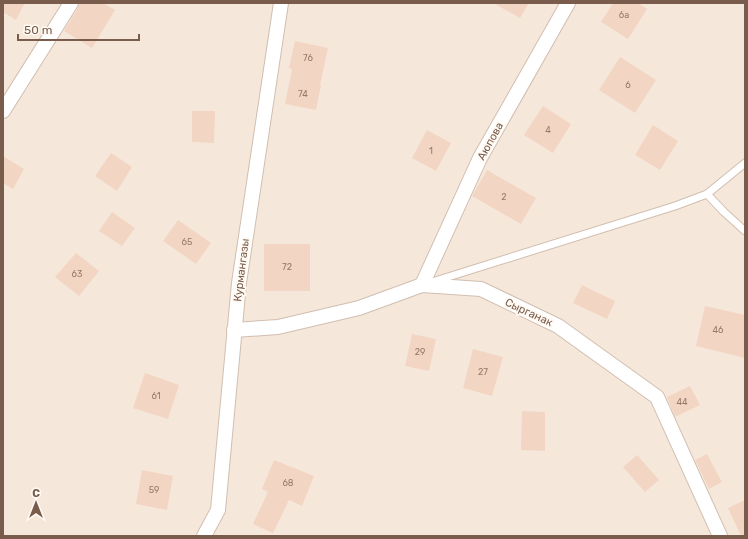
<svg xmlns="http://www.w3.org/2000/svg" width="748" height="539" font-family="Rubik,sans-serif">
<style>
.residential{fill:#f5e8da}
.building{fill:#f3d5c3}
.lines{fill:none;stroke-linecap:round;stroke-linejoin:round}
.service-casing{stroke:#d1beb0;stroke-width:9}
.minor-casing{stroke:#d1beb0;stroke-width:16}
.service{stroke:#fff;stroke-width:7}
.minor{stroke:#fff;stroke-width:14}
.labels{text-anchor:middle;stroke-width:4;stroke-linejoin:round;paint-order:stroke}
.number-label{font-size:9px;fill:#987a6a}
.street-label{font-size:11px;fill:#7a5c4d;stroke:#fffaf3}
</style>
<rect width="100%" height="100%" fill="#fdf6ec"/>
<!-- residential -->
<rect class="residential" x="3" y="3" width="742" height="533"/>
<!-- building -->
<g class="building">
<polygon points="3,3 25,3 16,20 3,12"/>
<polygon points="80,3 103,3 115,10 92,48 64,31 78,8"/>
<polygon points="493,3 529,3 520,18"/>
<polygon points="613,3 638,3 647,9 628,39 601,22"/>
<polygon points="295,41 328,48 320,85 321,85 316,110 285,104 292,69 289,68"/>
<polygon points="620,57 656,80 635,113 599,90"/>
<polygon points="543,106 571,124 553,153 524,135"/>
<polygon points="192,111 215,111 214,143 192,142"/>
<polygon points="653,125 678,141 660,170 635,155"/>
<polygon points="427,130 451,143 436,171 412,158"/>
<polygon points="111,153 132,167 117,191 95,176"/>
<polygon points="3,156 24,169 13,189 3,183"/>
<polygon points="487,170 536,198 521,224 472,196"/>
<polygon points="112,212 135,228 122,246 99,231"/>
<polygon points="178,220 211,243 196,264 163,241"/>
<rect x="264" y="244" width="46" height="47"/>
<polygon points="76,253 99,271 79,296 55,277"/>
<polygon points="582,285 615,301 607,319 573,303"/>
<polygon points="705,306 745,315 745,358 696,346"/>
<polygon points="412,334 436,339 429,371 405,366"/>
<polygon points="473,349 503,357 492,396 463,388"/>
<polygon points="145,373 179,385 168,419 133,408"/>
<polygon points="690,386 700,405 675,417 667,397"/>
<polygon points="522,411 545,412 545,451 521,450"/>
<polygon points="707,454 722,482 709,489 695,460"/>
<polygon points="637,455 659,480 645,492 623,467"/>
<polygon points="274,460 314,476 302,506 289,500 273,533 253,524 268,492 262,489"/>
<polygon points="142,470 173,476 167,510 136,504"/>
<polygon points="745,500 745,536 741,536 728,508"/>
</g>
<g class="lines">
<!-- service casing -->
<g class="service-casing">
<g id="service">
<polyline points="707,194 724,212 745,231"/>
<polyline points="432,282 675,206 707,194 745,163"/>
</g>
</g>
<!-- minor casing -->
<g class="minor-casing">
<g id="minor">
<polyline points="3,111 71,3"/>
<polyline points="422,285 480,158 568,3"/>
<polyline points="234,330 278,327 359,308 422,285 481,289 558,326 657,397 720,536"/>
<polyline points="204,536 218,510 239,283 281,3"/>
</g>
</g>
<!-- service -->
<use href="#service" class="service"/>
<!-- minor -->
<use href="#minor" class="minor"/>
</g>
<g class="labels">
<!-- number labels -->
<g class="number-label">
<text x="624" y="18">6а</text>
<text x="308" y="61">76</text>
<text x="628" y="88">6</text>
<text x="303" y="97">74</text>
<text x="548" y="133">4</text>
<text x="431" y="154">1</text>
<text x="504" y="200">2</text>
<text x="187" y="245">65</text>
<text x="287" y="270">72</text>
<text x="77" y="277">63</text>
<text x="718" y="333">46</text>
<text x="420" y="355">29</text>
<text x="483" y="375">27</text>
<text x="156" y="399">61</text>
<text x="682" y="405">44</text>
<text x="288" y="486">68</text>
<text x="154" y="493">59</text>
</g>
<!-- street labels -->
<g class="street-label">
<text transform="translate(490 141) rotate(-61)" y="4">Аюпова</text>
<text transform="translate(241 270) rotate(-83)" y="4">Курмангазы</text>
<text transform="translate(529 312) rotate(25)" y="4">Сырганак</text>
</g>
</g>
<!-- border -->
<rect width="748" height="539" fill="none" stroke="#7a5c4d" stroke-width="8"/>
<!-- north arrow -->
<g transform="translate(36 503)" stroke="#fffaf3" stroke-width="3" paint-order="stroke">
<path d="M0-3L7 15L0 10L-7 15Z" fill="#7a5c4d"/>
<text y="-6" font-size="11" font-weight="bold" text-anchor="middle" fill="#7a5c4d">С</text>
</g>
<!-- scale -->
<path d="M18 34v6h121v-6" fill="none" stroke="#7a5c4d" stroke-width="2"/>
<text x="24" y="34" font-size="12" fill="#7a5c4d" stroke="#fffaf3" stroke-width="3" paint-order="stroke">50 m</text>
</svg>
